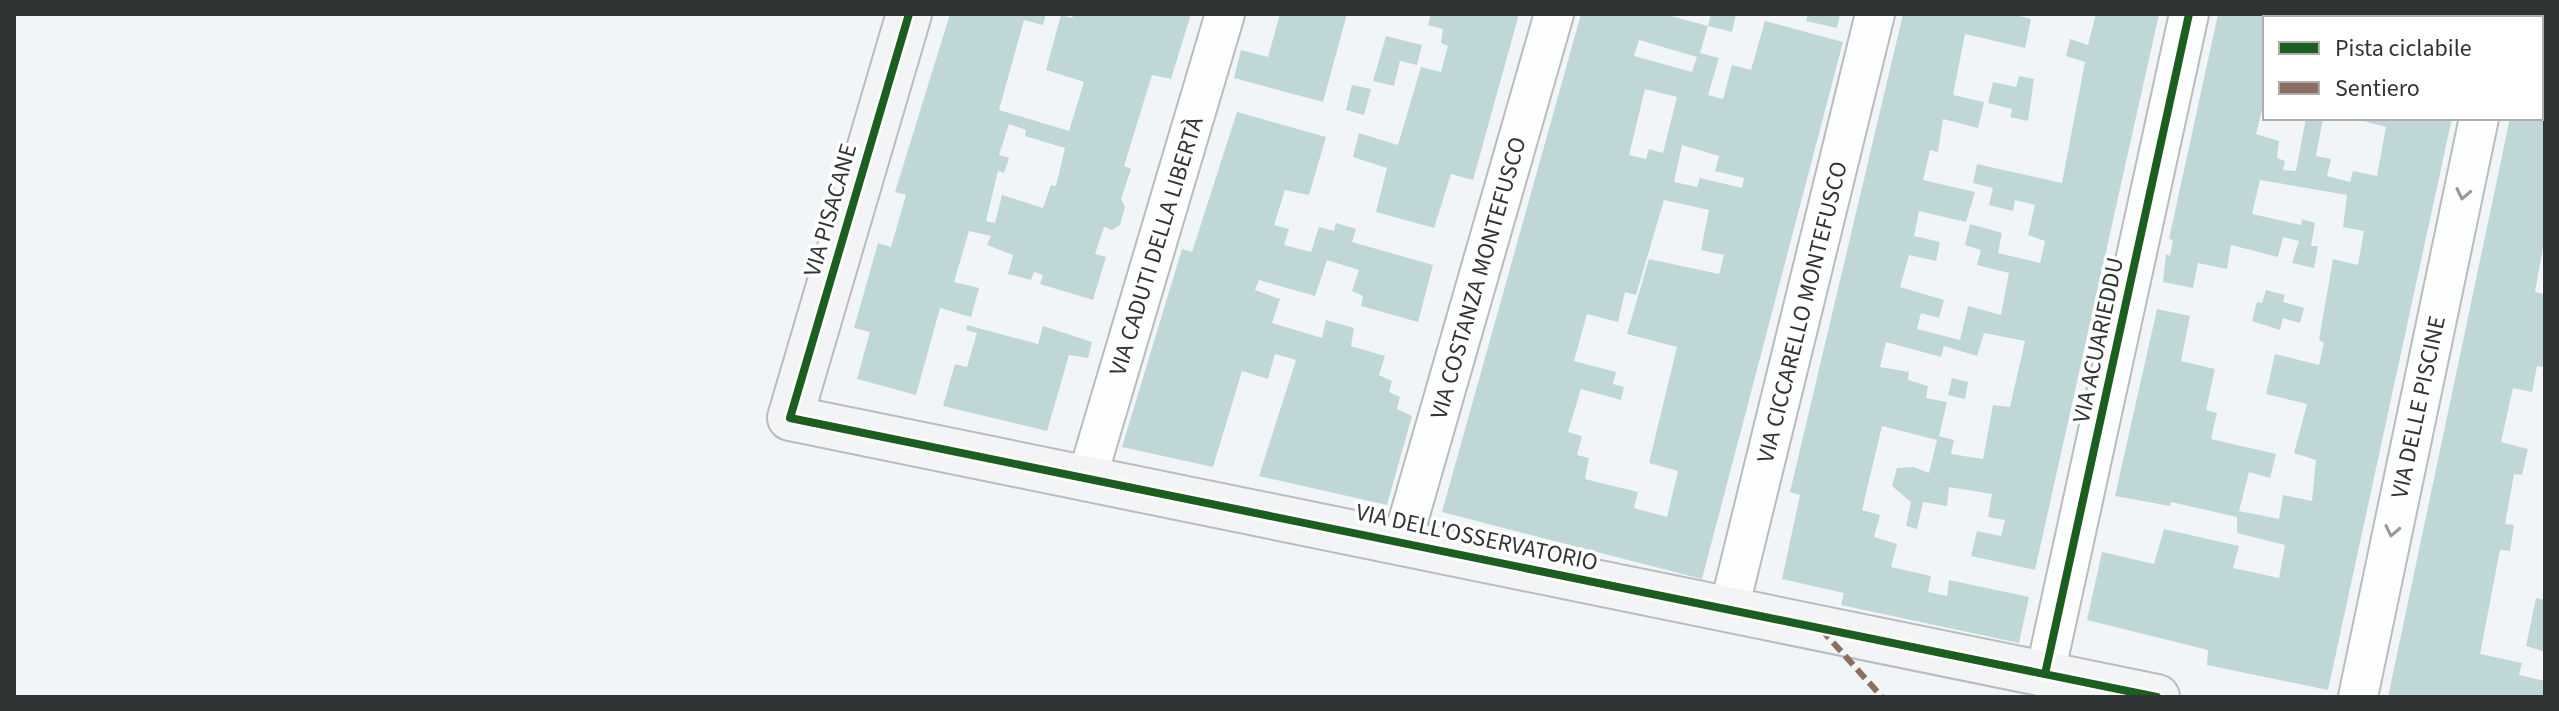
<svg xmlns="http://www.w3.org/2000/svg" width="2559" height="711" font-family="'Source Sans 3',sans-serif">
<style>
.building{fill:#bfd8d7;fill-rule:evenodd}
.lines{fill:none;stroke-linecap:round;stroke-linejoin:round}
.street-casing{stroke:#b9bcbd;stroke-width:42}
.secondary-casing{stroke:#b9bcbd;stroke-width:48}
.street{stroke:#fdfefe;stroke-width:38}
.secondary{stroke:#f2f4f6;stroke-width:44}
.quiet{stroke:#8d6e63;stroke-width:6;stroke-dasharray:12 6;stroke-linecap:butt}
.cycleway-casing{stroke:#fff;stroke-width:13}
.cycleway{stroke:#1b5e20;stroke-width:8}
.oneway{stroke:#97999a}
.labels{text-anchor:middle;stroke-width:7;stroke-linejoin:round;paint-order:stroke}
.street-label{font-size:24px;fill:#313435;stroke:#fff}
</style>
<rect width="100%" height="100%" fill="#f1f5f7"/>
<!-- building -->
<g class="building">
<path d="M 950,14 L 1046,14 L 1043,25 L 1024,20 L 999,110 L 1069,131 L 1084,82 L 1046,70 L 1061,15 L 1072,18 L 1074,14 L 1191,14 L 1171,79 L 1152,75 L 1124,166 L 1131,169 L 1121,199 L 1125,207 L 1120,225 L 1112,230 L 1104,227 L 1095,254 L 1106,257 L 1093,300 L 1040,284 L 1043,275 L 1034,272 L 1031,280 L 1008,274 L 1013,255 L 987,245 L 991,236 L 969,231 L 954,282 L 979,288 L 971,317 L 940,308 L 916,395 L 857,379 L 870,332 L 854,328 L 878,243 L 891,247 L 906,195 L 895,192 ZM 1009,124 L 1026,130 L 1025,136 L 1065,148 L 1056,186 L 1051,185 L 1043,208 L 1002,195 L 995,223 L 986,221 L 998,171 L 1004,173 L 1009,158 L 999,155 Z"/>
<polygon points="1280,14 1347,14 1323,102 1234,78 1241,50 1268,57"/>
<polygon points="1431,14 1519,14 1473,180 1451,174 1434,228 1376,212 1387,168 1353,157 1359,133 1398,145 1421,67 1441,72 1448,46 1441,43 1443,29 1428,25"/>
<path d="M 1581,14 L 1664,14 L 1708,26 L 1700,53 L 1719,58 L 1708,95 L 1723,99 L 1732,65 L 1751,70 L 1765,21 L 1843,42 L 1702,579 L 1442,512 ZM 1639,40 L 1697,57 L 1692,72 L 1634,56 ZM 1645,89 L 1677,97 L 1663,153 L 1649,149 L 1646,159 L 1629,155 ZM 1682,145 L 1719,156 L 1715,171 L 1744,178 L 1742,188 L 1700,178 L 1697,187 L 1674,182 ZM 1664,200 L 1709,210 L 1701,250 L 1724,255 L 1719,274 L 1649,259 L 1627,334 L 1677,347 L 1649,463 L 1678,471 L 1667,517 L 1634,508 L 1638,492 L 1585,479 L 1589,458 L 1577,455 L 1582,436 L 1568,432 L 1581,389 L 1621,400 L 1624,387 L 1613,384 L 1616,372 L 1574,361 L 1587,314 L 1618,322 L 1625,292 L 1636,295 Z"/>
<polygon points="1711,14 1736,14 1732,32 1708,26"/>
<polygon points="1808,14 1840,14 1837,28 1806,21"/>
<path d="M 1903,14 L 2012,14 L 2031,19 L 2025,48 L 1965,34 L 1953,95 L 1984,102 L 1978,128 L 1943,119 L 1938,152 L 1930,150 L 1923,180 L 1975,192 L 1966,222 L 1919,211 L 1914,236 L 1940,242 L 1936,261 L 1909,255 L 1900,287 L 1944,300 L 1939,318 L 1921,313 L 1917,329 L 1960,340 L 1968,306 L 2001,315 L 2009,273 L 1977,265 L 1981,250 L 1965,245 L 1970,224 L 2002,233 L 1998,253 L 2040,263 L 2045,241 L 2028,235 L 2035,205 L 2015,200 L 2013,211 L 1989,205 L 1993,188 L 1973,183 L 1977,164 L 2062,183 L 2085,62 L 2066,56 L 2070,39 L 2088,45 L 2096,14 L 2159,14 L 2035,570 L 1971,556 L 1977,531 L 2001,536 L 2005,520 L 1988,517 L 1992,494 L 1949,487 L 1947,506 L 1923,502 L 1917,529 L 1906,526 L 1911,502 L 1892,486 L 1897,468 L 1913,467 L 1929,473 L 1937,440 L 1882,426 L 1862,510 L 1880,515 L 1874,537 L 1897,544 L 1891,567 L 1931,576 L 1928,592 L 1947,596 L 1949,580 L 2029,597 L 2019,643 L 1841,605 L 1844,593 L 1782,579 L 1800,495 L 1790,492 ZM 1984,333 L 2025,341 L 2010,407 L 1993,405 L 1983,459 L 1951,454 L 1954,440 L 1939,436 L 1947,402 L 1926,398 L 1928,386 L 1908,380 L 1909,372 L 1880,367 L 1886,342 L 1941,357 L 1944,346 L 1977,356 Z"/>
<polygon points="2218,14 2286,14 2285,18 2265,18 2265,98 2256,134 2279,141 2277,158 2285,161 2283,170 2296,171 2306,118 2323,118 2316,156 2331,159 2327,176 2350,182 2353,171 2377,176 2386,127 2352,118 2452,118 2328,690 2207,665 2208,650 2087,620 2102,552 2154,564 2164,529 2239,546 2233,568 2279,578 2285,545 2237,533 2237,517 2171,502 2170,506 2115,496 2157,309 2190,316 2181,361 2215,369 2206,410 2217,413 2211,439 2276,454 2270,478 2249,472 2239,511 2279,519 2283,495 2312,501 2316,460 2294,453 2307,404 2266,394 2275,354 2319,365 2324,343 2319,340 2333,259 2358,265 2364,231 2343,227 2347,195 2260,180 2252,214 2301,225 2302,219 2315,223 2311,246 2318,246 2314,268 2292,263 2299,241 2283,237 2278,257 2231,245 2227,269 2198,263 2193,288 2163,282 2166,254 2170,256 2173,240 2169,239"/>
<polygon points="2349,14 2388,15 2472,14 2472,18 2348,18"/>
<polygon points="2532,14 2545,14 2545,236 2535,292 2545,294 2545,367 2537,366 2532,392 2513,388 2501,442 2528,449 2522,475 2514,474 2505,524 2514,525 2510,551 2500,550 2480,654 2522,663 2519,675 2545,681 2545,697 2388,697 2510,118 2541,118 2541,18 2531,18"/>
<polygon points="1386,36 1422,45 1417,65 1400,61 1394,86 1373,81"/>
<polygon points="2019,76 2034,79 2028,121 2010,117 2012,109 1988,103 1993,82 2016,87"/>
<polygon points="1352,85 1371,89 1364,115 1346,110"/>
<polygon points="1237,112 1326,137 1309,195 1285,190 1274,225 1289,229 1284,245 1311,252 1319,227 1334,231 1336,223 1356,229 1352,242 1433,265 1418,322 1361,306 1363,296 1352,291 1359,270 1327,260 1315,296 1259,280 1255,290 1280,299 1272,323 1322,338 1326,320 1354,328 1351,346 1385,356 1379,375 1392,381 1389,392 1400,397 1397,409 1412,416 1387,505 1259,476 1296,360 1275,354 1268,379 1242,371 1213,467 1122,447 1182,249 1192,252"/>
<polygon points="2266,290 2285,295 2283,302 2304,308 2300,323 2283,318 2280,330 2252,321 2257,302 2262,303"/>
<polygon points="967,325 1038,344 1043,326 1092,342 1088,358 1069,355 1047,431 943,406 955,364 967,367 977,333 966,330"/>
<polygon points="1952,378 1968,382 1965,399 1948,395"/>
<polygon points="2536,598 2545,600 2545,652 2526,646"/>
</g>
<g class="lines">
<!-- street casing -->
<g class="street-casing">
<g id="street">
<polyline points="2499,18 2500,14"/>
<polyline points="1087,478 1225,14"/>
<polyline points="1402,542 1554,14"/>
<polyline points="1729,609 1875,14"/>
<polyline points="2045,674 2189,14"/>
<polyline points="2358,697 2479,118"/>
</g>
</g>
<!-- secondary casing -->
<g class="secondary-casing">
<polyline id="secondary" points="909,14 790,418 2157,697"/>
</g>
<!-- street -->
<use href="#street" class="street"/>
<!-- secondary -->
<use href="#secondary" class="secondary"/>
<!-- quiet -->
<polyline class="quiet" points="1821,629 1882,697"/>
<!-- cycleway casing -->
<g class="cycleway-casing">
<g id="cycleway">
<polyline points="909,14 790,418 2157,697"/>
<polyline points="2045,674 2189,14"/>
</g>
</g>
<!-- cycleway -->
<use href="#cycleway" class="cycleway"/>
</g>
<!-- one-way arrows -->
<defs><path id="oneway-chevron" d="M-2-3.5L2.5 0L-2 3.5" fill="none" stroke-width="1.6" stroke-linecap="round" stroke-linejoin="round" transform="scale(2)"/></defs>
<g class="oneway">
<use href="#oneway-chevron" transform="translate(2463 194) rotate(102)"/>
<use href="#oneway-chevron" transform="translate(2392 531) rotate(102)"/>
</g>
<g class="labels">
<!-- street labels -->
<g class="street-label">
<text transform="translate(830 210) rotate(-74)" y="8">VIA PISACANE</text>
<text transform="translate(1156 246) rotate(-73)" y="8">VIA CADUTI DELLA LIBERTÀ</text>
<text transform="translate(1478 278) rotate(-74)" y="8">VIA COSTANZA MONTEFUSCO</text>
<text transform="translate(1802 312) rotate(-76)" y="8">VIA CICCARELLO MONTEFUSCO</text>
<text transform="translate(2098 340) rotate(-78)" y="8">VIA ACUARIEDDU</text>
<text transform="translate(2418 407) rotate(-78)" y="8">VIA DELLE PISCINE</text>
<text transform="translate(1477 537) rotate(12)" y="8">VIA DELL'OSSERVATORIO</text>
</g>
</g>
<!-- border -->
<rect width="2559" height="711" fill="none" stroke="#313435" stroke-width="32"/>
<!-- legend -->
<rect x="2263" y="16" width="280" height="104" fill="#ffffff" stroke="#adaeae" stroke-width="2"/>
<rect x="2279" y="42" width="40" height="12" fill="#1b5e20" stroke="#adaeae" stroke-width="2"/>
<text x="2335" y="56" font-size="24" fill="#313435">Pista ciclabile</text>
<rect x="2279" y="82" width="40" height="12" fill="#8d6e63" stroke="#adaeae" stroke-width="2"/>
<text x="2335" y="96" font-size="24" fill="#313435">Sentiero</text>
</svg>
